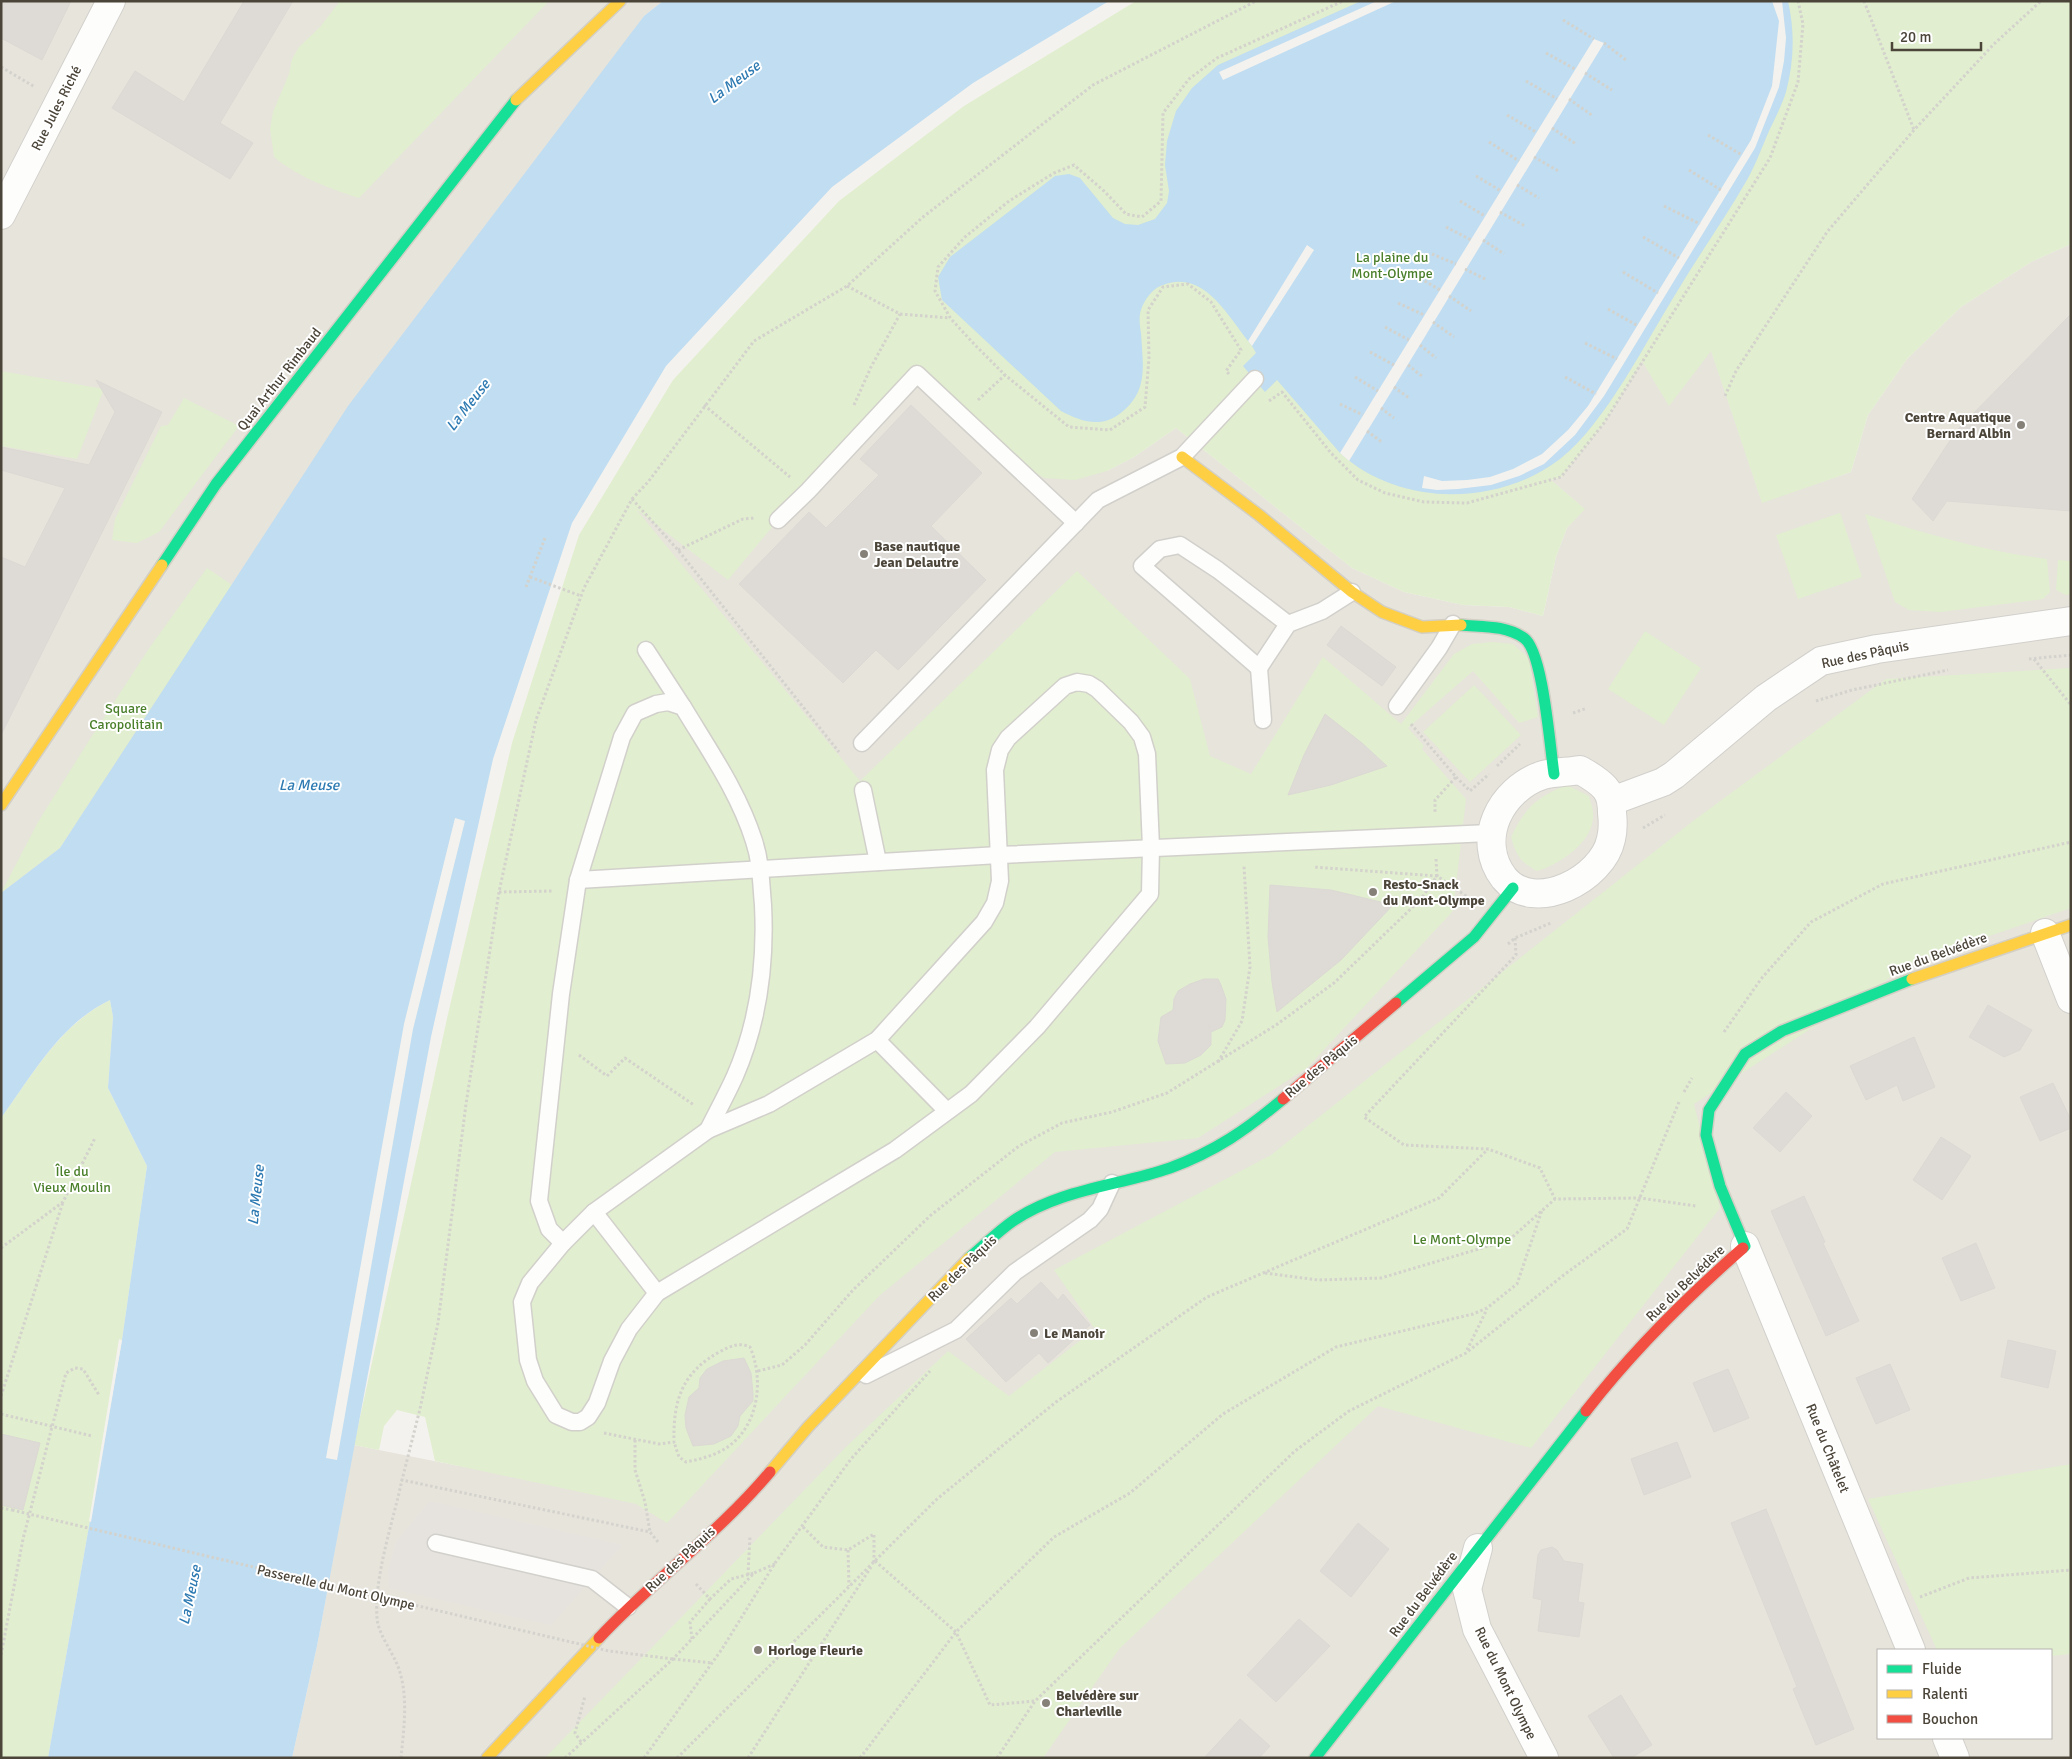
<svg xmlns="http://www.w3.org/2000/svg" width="2072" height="1759" font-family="Signika,sans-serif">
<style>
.residential{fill:#e7e4dc;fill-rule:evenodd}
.green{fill:#e1eecf}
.parking{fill:#e6e3df}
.water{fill:#c0ddf1}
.pier{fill:#f4f2ee}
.building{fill:#dedbd6;stroke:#dcd9d4}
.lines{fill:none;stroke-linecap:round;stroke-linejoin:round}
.lane-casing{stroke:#d2d0cb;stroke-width:19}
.street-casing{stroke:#d2d0cb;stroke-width:30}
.fast-casing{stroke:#d3cfc5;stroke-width:14}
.slow-casing{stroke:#d3cfc5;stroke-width:14}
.jam-casing{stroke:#d3cfc5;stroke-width:14}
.path{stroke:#d3d2cc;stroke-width:3;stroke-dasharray:2.5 2.5;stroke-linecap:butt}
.lane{stroke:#fdfdfc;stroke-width:16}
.street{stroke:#fdfdfc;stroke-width:28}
.fast{stroke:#16e098;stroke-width:11}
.slow{stroke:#ffcf43;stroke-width:11}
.jam{stroke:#f24e42;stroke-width:11}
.path-bridge{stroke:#d3d2cc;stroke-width:3;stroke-dasharray:2.5 2.5;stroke-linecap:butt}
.poi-dot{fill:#868178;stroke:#fff;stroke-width:2}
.labels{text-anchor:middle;stroke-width:4;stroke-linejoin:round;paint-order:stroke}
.street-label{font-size:14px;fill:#4b4439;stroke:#fff}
.park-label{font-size:14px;fill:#4a7f2a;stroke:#fff}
.poi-label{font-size:14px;font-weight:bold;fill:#4b4439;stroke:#fff;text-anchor:start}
.water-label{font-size:15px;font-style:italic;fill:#2e7ab2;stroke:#fff}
</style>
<rect width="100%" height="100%" fill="#f4f2ee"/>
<!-- residential -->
<g class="residential">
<polygon points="1,1 663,1 644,16 169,683 60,848 1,893"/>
<path d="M 2071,244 L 2071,1758 L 292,1758 L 317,1646 L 354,1445 L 459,1466 L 633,507 L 778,520 L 917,374 L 1107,471 L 1134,457 L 1176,428 L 1352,568 L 1404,592 L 1463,605 L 1509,607 L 1543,616 L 1556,557 L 1567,528 L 1584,509 L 1551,480 L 1561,477 L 1604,423 L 1642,360 L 1711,350 L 1762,502 L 1851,472 L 1868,415 L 1907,359 L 1961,307 L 2031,262 ZM 1878,1650 L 2051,1650 L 2051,1738 L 1878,1738 Z"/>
</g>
<!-- green -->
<g class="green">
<path d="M 340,1 L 549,1 L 359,198 C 330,189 298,177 274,157 L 270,129 L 273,112 L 289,74 L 292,59 L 299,47 L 320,27 Z"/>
<polygon points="1136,1 2071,1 2071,244 2031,262 1961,307 1907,359 1868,415 1851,472 1762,503 1711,351 1669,406 1642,361 1604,423 1561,477 1551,480 1585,509 1567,528 1556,557 1543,616 1509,607 1463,605 1404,592 1352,568 1176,428 1134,457 1107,471 1075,480 1044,478 1003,454 917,374 778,520 728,580 636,509 860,781 1077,571 1190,679 1210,756 1251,774 1323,657 1401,724 1454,654 1472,644 1492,642 1513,644 1529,658 1538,717 1519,723 1473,671 1408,728 1424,746 1422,749 1466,799 1453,911 1307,1068 1198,1138 1055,1152 880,1295 667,1523 636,1504 435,1461 425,1417 397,1410 384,1426 379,1450 354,1445 448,1014 512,743 579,535 673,380 839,201 964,106"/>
<polygon points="1,371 104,389 77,459 1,446"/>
<polygon points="184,398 239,426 159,532 137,543 112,540 115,519 161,426 168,425"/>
<polygon points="1840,513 1862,577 1798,599 1776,535"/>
<path d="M 1865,514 C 1925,534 1985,551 2047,559 L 2050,592 L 2043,599 L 1940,612 L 1909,610 L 1895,602 Z"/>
<polygon points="2058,560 2071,561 2071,594 2066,595 2056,590"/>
<polygon points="207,568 232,585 60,848 1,893 38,822 90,739 150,647"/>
<polygon points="1645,631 1701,668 1664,725 1608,689"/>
<polygon points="2071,668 2071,908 1916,961 1694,1104 1720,1208 1531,1448 1378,1406 1119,1649 1043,1758 545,1758 846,1447 948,1351 1009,1396 1095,1329 1054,1270 1271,1155 1693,821 1886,679"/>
<polygon points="1474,685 1521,735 1470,782 1423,732"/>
<path d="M 1567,785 L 1589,796 C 1590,801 1593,807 1593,812 C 1596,841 1560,864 1537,871 C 1520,862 1516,855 1511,837 C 1525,808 1536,797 1567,785 Z"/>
<path d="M 110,1000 L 113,1017 L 108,1088 L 147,1166 L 122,1340 L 48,1758 L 1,1758 L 1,1118 C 33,1074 60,1025 110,1000 Z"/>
<polygon points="2071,1464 2071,1654 2051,1656 2051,1650 1937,1650 1868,1499"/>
</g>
<!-- parking -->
<polygon class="parking" points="430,1501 622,1545 551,1625 389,1588 388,1570 396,1542"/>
<!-- water -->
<g class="water">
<path d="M 663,1 L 1109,1 L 973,83 L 832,187 L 666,366 L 572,523 L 493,759 L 431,1037 L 317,1646 L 292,1758 L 48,1758 L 122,1340 L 147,1166 L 108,1088 L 113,1017 L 110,1000 C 60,1024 33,1074 1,1118 L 1,893 L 60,848 L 348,406 L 644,16 Z"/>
<path d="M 1361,1 L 1788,1 C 1795,32 1794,62 1786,92 C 1782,105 1775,118 1769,131 C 1762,147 1756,164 1747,180 C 1726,217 1700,253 1678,290 C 1646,341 1606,423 1560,459 C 1498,507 1399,507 1340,453 L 1277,380 L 1265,392 L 1243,366 L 1256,353 L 1252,346 C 1228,317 1205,269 1163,285 C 1152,288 1142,303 1140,314 C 1139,320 1140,327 1141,333 C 1143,367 1149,393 1118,415 C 1099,428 1080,421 1061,411 L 942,300 L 938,277 L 950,257 L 1055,176 L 1069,174 L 1080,178 L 1113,218 L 1125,224 L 1138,225 L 1155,219 L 1167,203 L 1169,191 L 1165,165 L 1167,141 L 1176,111 L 1192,88 L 1218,65 Z"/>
</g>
<!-- pier -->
<g class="pier">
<polygon points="1377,1 1396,1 1223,80 1219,72"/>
<polygon points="1772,1 1782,1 1786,38 1784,61 1779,87 1755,148 1604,396 1575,435 1544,464 1519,476 1491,485 1458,489 1437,490 1422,488 1424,476 1442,481 1467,480 1490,477 1513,469 1542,454 1568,430 1588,406 1751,140 1772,86 1779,21"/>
<polygon points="1594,39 1604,43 1349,461 1340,453"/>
<polygon points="1307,245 1314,250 1252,346 1248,341"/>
<polygon points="455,818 465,821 413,1029 337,1460 326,1458 404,1024"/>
<polygon points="119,1339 122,1340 91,1522 89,1521"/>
</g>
<!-- building -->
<g class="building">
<polygon points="1,1 71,1 42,60 1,38"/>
<polygon points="244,1 293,1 220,123 253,143 230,179 112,108 135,71 184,102"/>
<polygon points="2071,314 2071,511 1947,501 1933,521 1912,499 1947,445 1957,430"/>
<polygon points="96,380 162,412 1,735 1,557 25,567 65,488 1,470 1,447 89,465 115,412"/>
<polygon points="911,405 982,473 931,526 986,580 898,670 876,650 843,683 739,584 809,512 826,528 879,475 860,459"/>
<polygon points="1341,626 1396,667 1382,686 1327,645"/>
<polygon points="1325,714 1362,743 1387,766 1331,785 1288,795 1304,755"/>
<polygon points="1270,885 1331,890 1393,905 1341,960 1277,1012 1272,982 1268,937"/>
<polygon points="1204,979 1218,979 1221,985 1226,999 1225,1020 1222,1027 1211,1032 1211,1045 1201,1055 1185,1063 1166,1064 1158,1041 1161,1017 1173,1010 1174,999 1178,991 1190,984"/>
<polygon points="1988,1005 2032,1030 2020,1050 2004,1057 1969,1037"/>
<polygon points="1914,1037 1935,1087 1903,1101 1897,1085 1866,1100 1850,1066"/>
<polygon points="2053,1083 2071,1120 2071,1128 2040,1141 2020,1097"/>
<polygon points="1786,1092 1812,1116 1780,1152 1753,1128"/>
<polygon points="1941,1137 1971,1156 1942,1200 1913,1180"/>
<polygon points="1804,1196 1825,1242 1823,1243 1859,1321 1826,1336 1771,1211"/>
<polygon points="1976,1243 1995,1288 1961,1301 1942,1258"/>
<polygon points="1041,1282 1058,1300 1063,1294 1090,1325 1048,1363 1039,1353 1006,1382 966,1339 1011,1298 1017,1304"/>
<polygon points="2008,1340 2056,1351 2048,1388 2001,1377"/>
<polygon points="744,1358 751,1373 753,1394 753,1401 740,1416 738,1426 731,1436 714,1444 693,1446 686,1428 685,1415 689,1397 699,1388 700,1378 707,1369 723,1361"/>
<polygon points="1890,1364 1910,1410 1876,1424 1856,1378"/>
<polygon points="1728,1369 1749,1418 1714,1432 1693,1383"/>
<polygon points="1,1434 40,1443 23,1510 1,1505"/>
<polygon points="1677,1442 1691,1477 1644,1495 1631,1459"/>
<polygon points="1766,1509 1854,1729 1816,1745 1793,1689 1797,1687 1731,1523"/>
<polygon points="1358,1523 1389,1549 1351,1597 1320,1571"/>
<polygon points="1552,1547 1557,1550 1564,1561 1583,1564 1578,1602 1584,1603 1579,1637 1538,1631 1542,1600 1533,1598 1538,1555 1541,1550"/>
<polygon points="1299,1619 1330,1646 1276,1702 1247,1675"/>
<polygon points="1621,1695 1652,1745 1631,1758 1614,1758 1588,1716"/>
<polygon points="1240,1719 1270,1746 1259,1758 1204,1758"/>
</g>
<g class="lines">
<!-- lane casing -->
<g class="lane-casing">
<g id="lane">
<polyline points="778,520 808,491 917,374 1076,523"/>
<polyline points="1288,624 1259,668 1142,566 1160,549 1180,545 1218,570 1288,624 1322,611 1352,592"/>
<polyline points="646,650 683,707"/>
<polyline points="1259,668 1263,720"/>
<polygon points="1077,682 1089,684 1097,689 1131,722 1142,737 1147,754 1151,847 1150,894 1037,1027 971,1094 895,1150 657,1293 629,1329 612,1361 597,1403 588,1417 580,1422 572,1422 556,1415 535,1381 528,1360 522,1302 530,1283 563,1243 594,1212 708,1130 769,1104 877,1040 984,922 995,903 1000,881 995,770 1000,750 1008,738 1065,686"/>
<polyline points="1397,706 1439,648 1453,624"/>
<polyline points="862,743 1098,500 1182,457 1255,379"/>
<polyline points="863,790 878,862"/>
<polyline points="578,880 999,855 1490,833"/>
<polyline points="877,1040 947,1111"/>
<polyline points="594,1212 657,1293"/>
<path d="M 563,1243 L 549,1229 L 539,1201 L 561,994 L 578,880 L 622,737 L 635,713 L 656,704 L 668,702 L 683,707 C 709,750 739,793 754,841 C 761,862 761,883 763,905 C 766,964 759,1021 735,1076 C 727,1094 717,1112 708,1130"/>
<polyline points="866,1375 956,1330 1015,1272 1090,1220 1100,1209 1112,1183"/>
<polyline points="436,1543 592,1579 628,1607"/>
</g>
</g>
<!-- street casing -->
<g class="street-casing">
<g id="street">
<polyline points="1,215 111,1"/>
<path d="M 1580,770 C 1589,775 1598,780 1605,788 C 1611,795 1612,803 1612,813 C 1613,821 1613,831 1611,839 C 1603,879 1534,915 1504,878 C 1475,840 1500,789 1543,775 C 1554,772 1568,772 1580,770 Z"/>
<polyline points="1612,801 1663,782 1674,775 1766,698 1821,661 1877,649 2071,621"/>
<polyline points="2045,933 2071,999"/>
<polyline points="1745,1246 1911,1650"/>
<polyline points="1478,1548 1467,1589 1477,1629 1544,1758"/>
<polyline points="1947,1738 1955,1758"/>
</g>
</g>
<!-- fast casing -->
<g class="fast-casing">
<g id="fast">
<polyline points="162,565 216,484 516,100"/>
<path d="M 1461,625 C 1482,627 1505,625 1524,638 C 1543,651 1550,748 1554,774"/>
<polyline points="1396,1003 1474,937 1513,888"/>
<polyline points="1743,1248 1745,1246 1720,1186 1706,1135 1709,1110 1745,1054 1782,1031 1912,979"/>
<path d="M 969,1258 C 984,1246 997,1232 1013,1221 C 1060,1189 1118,1186 1170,1168 C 1216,1151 1246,1130 1283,1099"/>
<polyline points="1315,1758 1586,1411"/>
</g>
</g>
<!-- slow casing -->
<g class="slow-casing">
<g id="slow">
<polyline points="516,100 620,1"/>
<polyline points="1182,457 1259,515 1352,592 1382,612 1422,627 1461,625"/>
<polyline points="1,805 162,565"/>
<polyline points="1912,979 2071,925"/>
<polyline points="770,1472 808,1427 969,1258"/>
<polyline points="487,1758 599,1638"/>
</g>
</g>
<!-- jam casing -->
<g class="jam-casing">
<g id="jam">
<polyline points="1283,1099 1396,1003"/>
<path d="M 1586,1411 C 1632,1352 1687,1297 1743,1248"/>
<path d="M 599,1638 C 653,1580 719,1533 770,1472"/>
</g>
</g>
<!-- path -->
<g class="path">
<polyline points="1864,1 1914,130"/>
<polyline points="1563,20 1594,39"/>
<polyline points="1604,43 1626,60"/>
<polyline points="1546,53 1575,69"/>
<polyline points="1,67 35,87"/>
<polyline points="1585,73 1612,90"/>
<polyline points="1526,81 1557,99"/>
<polyline points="1569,99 1593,116"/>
<polyline points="1507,115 1536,132"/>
<polyline points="1552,128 1576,144"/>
<polyline points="1708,135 1742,155"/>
<polyline points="1489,142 1519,161"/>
<polyline points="1534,157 1560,172"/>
<polyline points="1689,170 1721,190"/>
<polyline points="1476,176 1501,191"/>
<polyline points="1517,185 1539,198"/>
<polyline points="1460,201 1485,216"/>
<polyline points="1664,206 1700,224"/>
<polyline points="1500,212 1525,226"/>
<polyline points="1446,227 1471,240"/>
<polyline points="1643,237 1679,258"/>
<polyline points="1483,240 1504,254"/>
<polyline points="1432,254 1456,264"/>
<polyline points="1465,269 1487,280"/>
<polyline points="1623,272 1658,293"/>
<polyline points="1416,276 1440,290"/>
<polyline points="847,286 900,314 950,318"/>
<polyline points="1449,296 1471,311"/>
<polyline points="1398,303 1424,315"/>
<polyline points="1608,309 1638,326"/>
<polyline points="1433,322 1454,337"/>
<polyline points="1385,327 1409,340"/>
<polyline points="1585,343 1617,359"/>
<polyline points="1420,345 1436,358"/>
<polyline points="1370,352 1394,365"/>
<polyline points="1408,365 1423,377"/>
<polyline points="1229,374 1226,371 1241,350 1211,302 1188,284 1163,287 1148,310 1149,358 1145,407 1110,430 1069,427 1005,375 975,345 951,319 935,291 938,267 965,237 1009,201 1054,173 1074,165 1104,191 1126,214 1142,217 1161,201 1163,113 1189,79 1217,58 1343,1"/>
<polyline points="1355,377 1378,391"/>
<polyline points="1565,377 1596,394"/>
<polyline points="1394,387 1409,398"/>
<polyline points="1725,396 1736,371 1827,232 1914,130 1994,44 2041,1"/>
<polyline points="978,400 1005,375"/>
<polyline points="1269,401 1282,392 1331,453 1358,480 1385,493 1424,502 1467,503 1561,477 1604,423 1770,158 1798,82 1803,24 1798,1"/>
<polyline points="1340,404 1363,415"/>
<polyline points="704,405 790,477"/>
<polyline points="854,405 871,367 900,314"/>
<polyline points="1381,408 1394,418"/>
<polyline points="1367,431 1383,443"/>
<polyline points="632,499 678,550 839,752"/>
<polyline points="678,550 743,519 755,518"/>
<polyline points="530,577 581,596"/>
<polyline points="526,587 545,538"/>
<polyline points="2029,659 2071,655"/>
<polyline points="2034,659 2071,705"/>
<polyline points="1816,701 1852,690 1948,670"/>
<polyline points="1573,713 1587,708"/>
<polyline points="1411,724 1456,777 1435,800 1435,813"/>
<polyline points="1497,766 1520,744"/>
<polyline points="1456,777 1470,791 1489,774"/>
<polyline points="1643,828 1665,815"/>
<polyline points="1436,859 1437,876 1469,898"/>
<polyline points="499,892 553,891"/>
<polyline points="1515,938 1516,955 1364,1117 1404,1145 1488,1149 1540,1168 1555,1199"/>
<polyline points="1508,944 1515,938 1551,923"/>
<polyline points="1724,1032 1761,979 1811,922 1883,884 2071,842"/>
<polyline points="579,1055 607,1076 625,1058 694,1105"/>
<polyline points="1218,1062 1242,1021 1250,967 1244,866"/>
<polyline points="1684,1092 1692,1078"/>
<polyline points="1,1248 63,1202 95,1138"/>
<polyline points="1265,1273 1318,1280 1381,1278 1509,1240 1555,1199 1640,1198 1696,1206"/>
<polyline points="1467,1350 1487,1309"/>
<polyline points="758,1371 782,1365 805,1345 853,1290 931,1215 1019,1146 1062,1123 1112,1112 1167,1093 1276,1025 1334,983 1421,899 1437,876 1313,867"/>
<polyline points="1,1396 63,1202"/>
<polyline points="1,1414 92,1436"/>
<path d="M 604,1433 L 659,1444 L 674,1442 C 673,1400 682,1372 721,1351 C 731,1346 739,1342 750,1347 C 764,1379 759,1424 729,1446 C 717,1455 701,1459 686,1462 L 679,1457 L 674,1442"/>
<polyline points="635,1440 635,1470 645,1502 650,1532"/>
<polyline points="1,1508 12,1510"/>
<polyline points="803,1527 823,1547 848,1550 874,1534 874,1562"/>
<polyline points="658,1542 650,1532 402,1480 420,1409 438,1323 466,1104 499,892 536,720 584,588 632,499 648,482 754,341 847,286 923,217 1093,85 1256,1"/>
<polyline points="848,1550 849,1586"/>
<polyline points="875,1561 956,1632 990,1705 1035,1701"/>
<polyline points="748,1575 750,1536"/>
<polyline points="696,1584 710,1599 731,1579 754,1573"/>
<polyline points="1920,1597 1969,1578 2071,1570"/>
<polyline points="692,1639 690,1622 710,1599"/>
<polyline points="1,1655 23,1539 66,1373 75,1368 83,1369 99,1395"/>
<polyline points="673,1659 712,1663"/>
<polyline points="581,1742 575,1733 585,1696"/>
<path d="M 401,1758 C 404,1727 409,1693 397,1664 C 391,1650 378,1633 377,1618 C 374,1576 393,1522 402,1480"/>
<polyline points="565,1758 673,1659 754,1573 775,1564"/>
<polyline points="644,1758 722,1649 775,1563 851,1459 930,1371"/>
<polyline points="677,1758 937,1499 1056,1402 1207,1297 1439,1198 1488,1149"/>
<polyline points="748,1758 871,1567"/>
<polyline points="860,1758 956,1632 1054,1537 1130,1493 1223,1414 1336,1347 1473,1314 1487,1308 1517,1284 1542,1210"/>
<polyline points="997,1758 1035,1701 1295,1451 1349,1411 1466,1353 1565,1274 1627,1229 1679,1102"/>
</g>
<!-- lane -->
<use href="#lane" class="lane"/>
<!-- street -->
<use href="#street" class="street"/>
<!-- fast -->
<use href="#fast" class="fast"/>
<!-- slow -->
<use href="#slow" class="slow"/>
<!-- jam -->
<use href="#jam" class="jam"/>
<!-- path-bridge -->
<polyline class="path-bridge" points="12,1510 609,1651 673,1659"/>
</g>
<!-- markers -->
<g class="poi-dot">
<circle cx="2021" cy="425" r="5"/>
<circle cx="864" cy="554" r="5"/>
<circle cx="1373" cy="892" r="5"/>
<circle cx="1034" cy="1333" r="5"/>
<circle cx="758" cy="1650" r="5"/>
<circle cx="1046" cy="1703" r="5"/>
</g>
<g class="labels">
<!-- street labels -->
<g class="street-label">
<text transform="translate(56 108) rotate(-63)" y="5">Rue Jules Riché</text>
<text transform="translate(279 379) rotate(-52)" y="5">Quai Arthur Rimbaud</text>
<text transform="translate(1865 654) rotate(-12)" y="5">Rue des Pâquis</text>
<text transform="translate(1938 954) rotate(-20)" y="5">Rue du Belvédère</text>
<text transform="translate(1321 1066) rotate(-40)" y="5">Rue des Pâquis</text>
<text transform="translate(962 1268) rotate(-44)" y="5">Rue des Pâquis</text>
<text transform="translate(1685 1283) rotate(-44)" y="5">Rue du Belvédère</text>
<text transform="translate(1828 1448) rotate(68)" y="5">Rue du Châtelet</text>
<text transform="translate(680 1559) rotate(-43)" y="5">Rue des Pâquis</text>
<text transform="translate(336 1587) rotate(13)" y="5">Passerelle du Mont Olympe</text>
<text transform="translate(1423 1594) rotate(-53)" y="5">Rue du Belvédère</text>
<text transform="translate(1506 1683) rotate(64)" y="5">Rue du Mont Olympe</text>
</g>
<!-- park labels -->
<g class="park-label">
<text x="1392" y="262">La plaine du<tspan x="1392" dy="16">Mont-Olympe</tspan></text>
<text x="126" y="713">Square<tspan x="126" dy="16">Caropolitain</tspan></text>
<text x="72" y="1176">Île du<tspan x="72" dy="16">Vieux Moulin</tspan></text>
<text x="1462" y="1244">Le Mont-Olympe</text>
</g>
<!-- poi labels -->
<g class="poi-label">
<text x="2011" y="422" text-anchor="end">Centre Aquatique<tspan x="2011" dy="16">Bernard Albin</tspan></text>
<text x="874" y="551">Base nautique<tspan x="874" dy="16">Jean Delautre</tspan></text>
<text x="1383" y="889">Resto-Snack<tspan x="1383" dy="16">du Mont-Olympe</tspan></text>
<text x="1044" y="1338">Le Manoir</text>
<text x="768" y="1655">Horloge Fleurie</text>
<text x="1056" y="1700">Belvédère sur<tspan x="1056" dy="16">Charleville</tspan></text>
</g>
<!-- water labels -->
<g class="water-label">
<text transform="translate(734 82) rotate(-37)" y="5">La Meuse</text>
<text transform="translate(468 405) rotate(-52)" y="5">La Meuse</text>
<text x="309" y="790">La Meuse</text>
<text transform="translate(256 1195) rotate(-84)" y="5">La Meuse</text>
<text transform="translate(190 1595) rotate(-78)" y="5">La Meuse</text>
</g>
</g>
<!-- border -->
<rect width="2072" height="1759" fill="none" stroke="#4b4439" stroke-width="5"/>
<!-- legend -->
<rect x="1877" y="1649" width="175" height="90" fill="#ffffff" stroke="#b7b4b0"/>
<rect x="1887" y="1665" width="25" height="8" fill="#16e098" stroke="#b7b4b0"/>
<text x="1922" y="1674" font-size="15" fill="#4b4439">Fluide</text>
<rect x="1887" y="1690" width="25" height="8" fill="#ffcf43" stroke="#b7b4b0"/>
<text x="1922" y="1699" font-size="15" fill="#4b4439">Ralenti</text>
<rect x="1887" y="1715" width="25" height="8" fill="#f24e42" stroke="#b7b4b0"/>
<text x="1922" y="1724" font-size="15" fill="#4b4439">Bouchon</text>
<!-- scale -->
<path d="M1892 42v8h89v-8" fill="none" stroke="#4b4439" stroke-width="2.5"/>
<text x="1900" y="42" font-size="15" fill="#4b4439" stroke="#ffffff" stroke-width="4" paint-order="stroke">20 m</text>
</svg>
